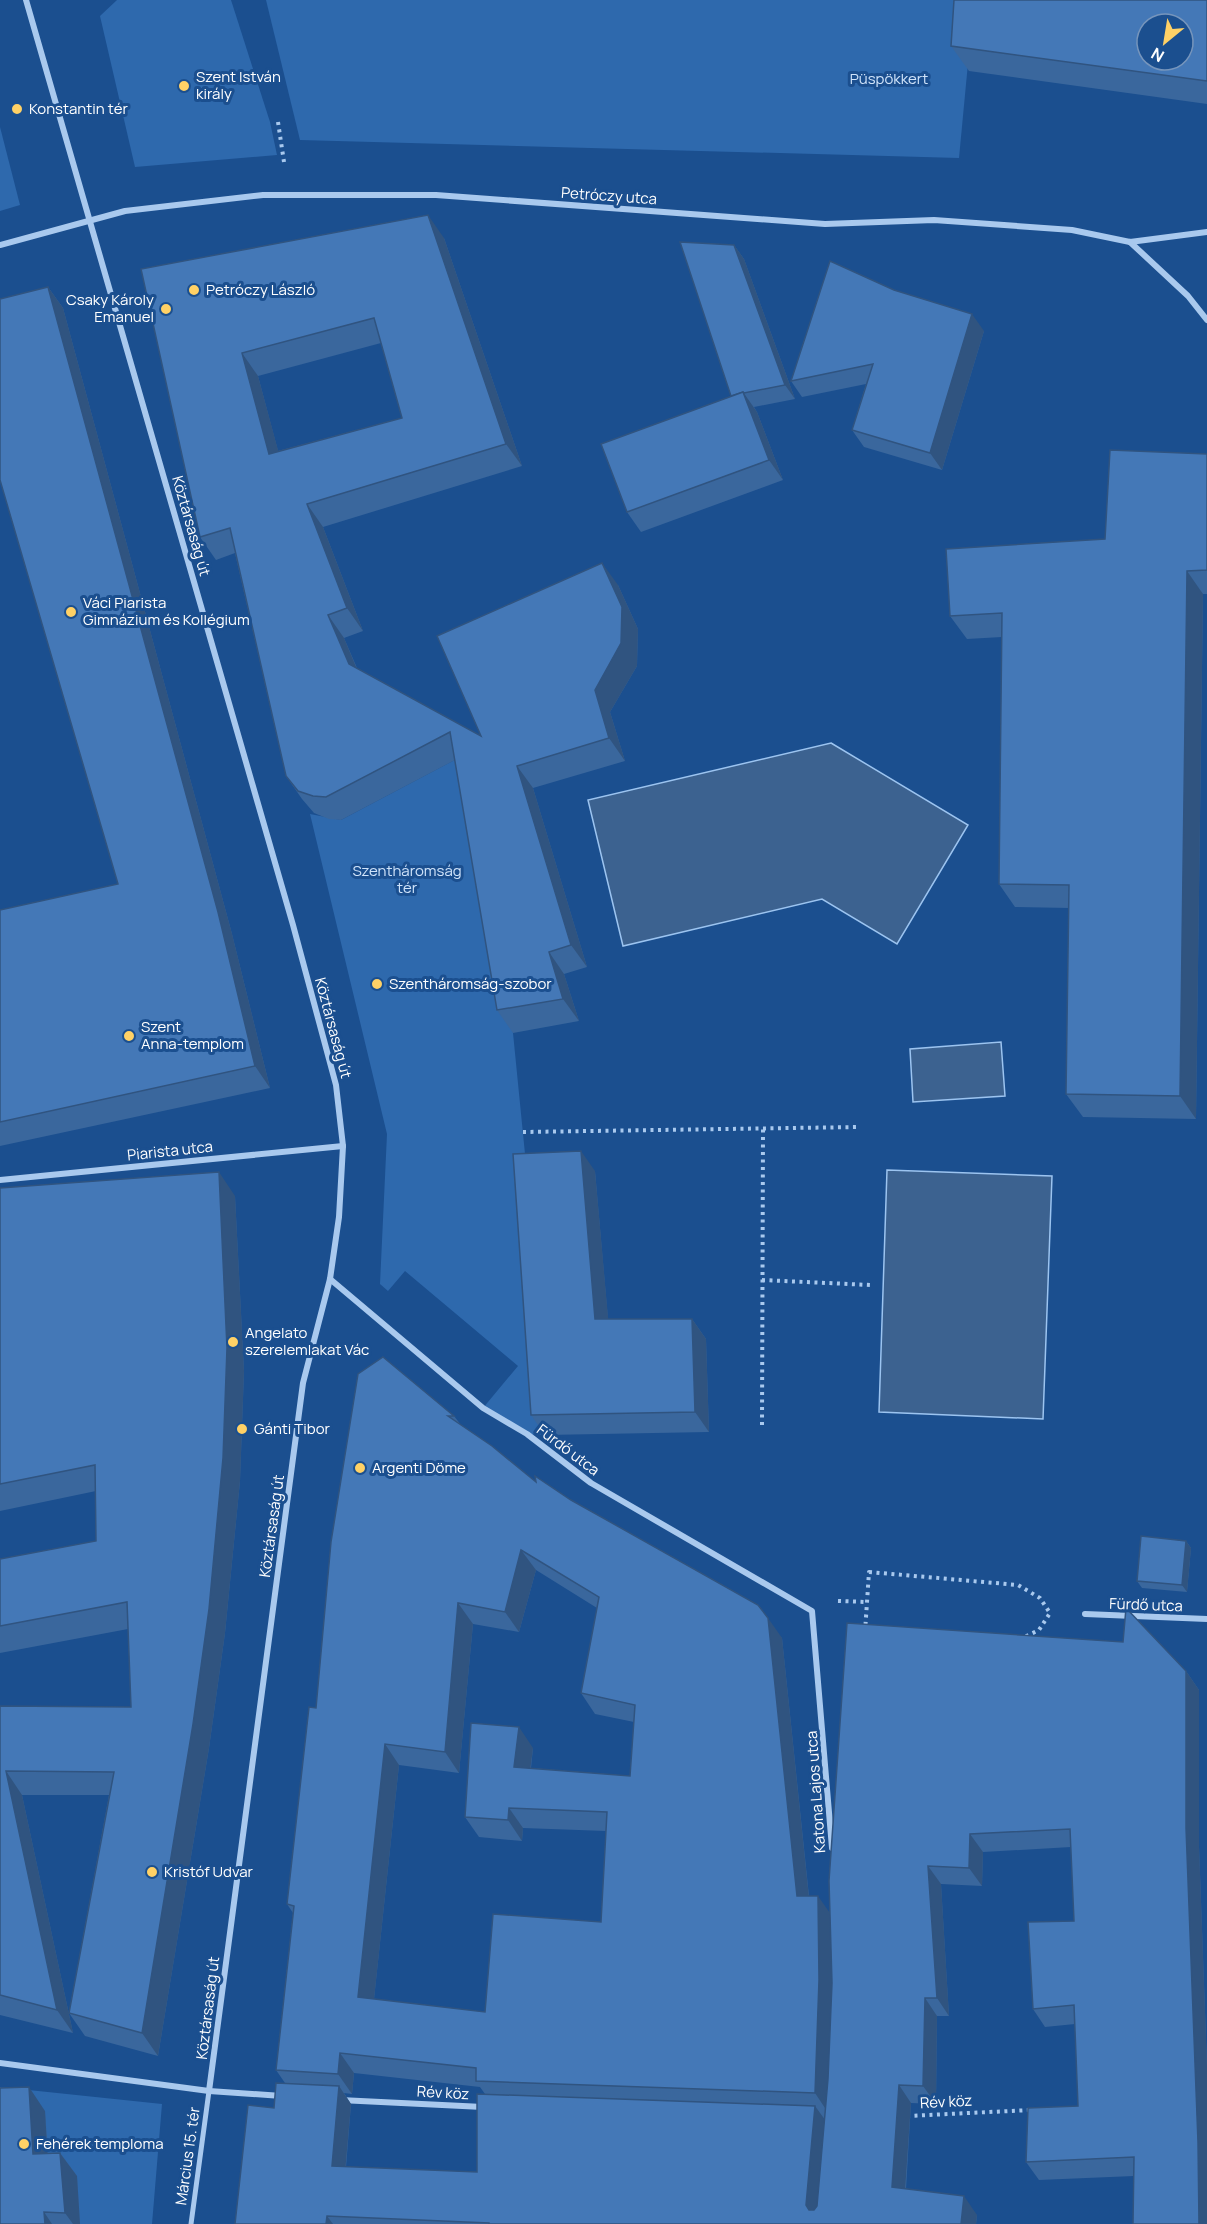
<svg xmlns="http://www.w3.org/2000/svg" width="1207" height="2224" font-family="Manrope,sans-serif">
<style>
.green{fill:#2e69ad}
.water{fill:#3c6290;stroke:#9cc4f0;stroke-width:1.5}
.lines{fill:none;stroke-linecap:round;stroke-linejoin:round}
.path{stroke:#a9c9ee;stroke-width:4;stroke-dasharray:3 4.5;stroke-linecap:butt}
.pedestrian{stroke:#a9c9ee;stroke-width:5}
.minor{stroke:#a9c9ee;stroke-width:6}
.wall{fill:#3a679d;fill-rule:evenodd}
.shaded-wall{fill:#305480}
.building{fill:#4478b7;stroke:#305480;stroke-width:1.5;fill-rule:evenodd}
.poi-dot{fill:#ffd166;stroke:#1b4f8f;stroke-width:2}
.labels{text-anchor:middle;stroke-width:6;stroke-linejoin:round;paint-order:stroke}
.poi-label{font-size:15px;fill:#fff;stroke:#1b4f8f;text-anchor:start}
.park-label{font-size:15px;fill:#cfe3fa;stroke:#1b4f8f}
.street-label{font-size:15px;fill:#fff;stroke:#1b4f8f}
</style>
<rect width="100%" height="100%" fill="#1b4f8f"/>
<!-- green -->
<g class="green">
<polygon points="117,0 231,0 270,122 277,155 135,167 100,16"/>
<polygon points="266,0 974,0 959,158 300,140"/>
<polygon points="0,127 20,205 0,211"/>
<polygon points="466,754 513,1033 527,1174 545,1435 527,1434 483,1408 518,1366 405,1271 388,1291 380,1284 387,1134 310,814 341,820"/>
<polygon points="0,2087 162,2104 152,2224 80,2224 0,2112"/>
</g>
<!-- water -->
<g class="water">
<polygon points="831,743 968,825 897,944 822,899 623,946 588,800"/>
<polygon points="1001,1042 1005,1096 913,1102 910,1049"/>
<polygon points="887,1170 1052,1176 1043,1419 879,1412"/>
</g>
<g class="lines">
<!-- path -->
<g class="path">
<polyline points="278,122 284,162"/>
<polyline points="523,1132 859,1127"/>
<polyline points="762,1280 870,1285"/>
<polyline points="762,1425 763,1129"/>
<polygon points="869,1572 1018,1585 1040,1598 1050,1613 1039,1630 1014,1642 865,1632"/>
<polyline points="838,1601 867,1602"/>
<polyline points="907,2116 1031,2110"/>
</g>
<!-- pedestrian -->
<polyline class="pedestrian" points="191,2224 209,2091"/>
<!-- minor -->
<g class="minor">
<polyline points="26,0 293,925 336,1085 343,1146 339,1217 330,1279 303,1383 209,2091"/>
<polyline points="1130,242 1188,296 1207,320"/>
<polyline points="0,245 125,211 263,195 436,195 825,224 934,220 1072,230 1130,242 1207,232"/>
<polyline points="0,1180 343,1146"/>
<polyline points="330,1279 483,1408 527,1434 591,1483 812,1611 832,1848"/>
<polyline points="1085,1614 1207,1619"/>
<polyline points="0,2063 209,2091 282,2096"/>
<polyline points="340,2100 483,2107"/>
</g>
</g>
<!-- wall -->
<g class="wall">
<polygon points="1207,0 1207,104 969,71 951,46"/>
<path d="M 444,238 L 522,466 L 323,527 L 363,631 L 344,638 L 357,668 L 481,736 L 618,585 L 638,629 L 637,666 L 610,712 L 625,761 L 533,788 L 587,967 L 564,974 L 579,1021 L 513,1033 L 497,1010 L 455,760 L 341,820 L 329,819 L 314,813 L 302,799 L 286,776 L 235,553 L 216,560 L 200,537 L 141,269 ZM 381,343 L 402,418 L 278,451 L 258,376 Z"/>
<polygon points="734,245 744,259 795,399 754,407 757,412 783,480 641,532 627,512 731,396"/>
<polygon points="48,287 63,308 232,934 270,1088 0,1146 0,910 118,884"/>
<polygon points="984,331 942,470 864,447 852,430 866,384 802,397 791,381"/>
<polygon points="1207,454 1207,594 1203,594 1196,1119 1083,1117 1066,1094 1069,908 1015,907 999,884 1002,637 967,639 950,616 1105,539"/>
<polygon points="595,1171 608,1319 692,1319 706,1339 709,1432 545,1435 531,1415"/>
<polygon points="0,1188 235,1196 244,1371 240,1481 225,1633 209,1748 158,2056 85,2036 69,2013 109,1795 22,1795 73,2033 0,2015 0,1706 131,1707 128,1629 0,1653 0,1559 96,1541 96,1491 0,1511"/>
<path d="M 358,1374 L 454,1416 L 461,1425 L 536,1482 L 571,1500 L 782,1638 L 809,1896 L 830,1913 L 1186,1671 L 1199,1690 L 1199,1846 L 1207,2066 L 1207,2224 L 1134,2176 L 1039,2180 L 1026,2162 L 1078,2106 L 1075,2024 L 1045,2027 L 1033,2009 L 1074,1921 L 1071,1847 L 983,1852 L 982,1886 L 941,1884 L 949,2016 L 937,2016 L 936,2104 L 911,2103 L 906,2189 L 977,2215 L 976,2224 L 235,2224 L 274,2108 L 285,2083 L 276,2070 L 293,1913 L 287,1904 L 316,1708 ZM 536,1570 L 597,1608 L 581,1693 L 595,1714 L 634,1722 L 630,1776 L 531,1768 L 533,1748 L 465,1817 L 479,1837 L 522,1841 L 523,1828 L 606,1831 L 601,1922 L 485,2012 L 374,1999 L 399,1765 L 459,1773 L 473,1624 L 519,1632 ZM 354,2073 L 480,2087 L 485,2094 L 477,2172 L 346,2167 L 351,2104 L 344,2093 L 352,2094 Z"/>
<polygon points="1186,1541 1191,1548 1187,1592 1142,1588 1137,1581"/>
<polygon points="45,2111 48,2154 60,2153 77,2176 80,2224 0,2224"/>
</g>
<!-- shaded-wall -->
<g class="shaded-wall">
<polygon points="428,215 444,238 522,466 506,444"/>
<polygon points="734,245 744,259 795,399 785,385"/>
<polygon points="48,287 63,308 232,934 270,1088 255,1066"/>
<polygon points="972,314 984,331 942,470 930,453"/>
<polygon points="242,353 258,376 285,476 269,454"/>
<polygon points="743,392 757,412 783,480 769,460"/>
<polygon points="307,504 323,527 363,631 347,608"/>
<polygon points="602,563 618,585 638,629 637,666 610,712 625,761 609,738 595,690"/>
<polygon points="1187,571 1203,594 1196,1119 1180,1096"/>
<polygon points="328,615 344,638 364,686 349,664"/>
<polygon points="517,766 533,788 587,967 571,945"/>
<polygon points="549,952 564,974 579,1021 563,999"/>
<polygon points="581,1151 595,1171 610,1339 595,1319"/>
<polygon points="219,1172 235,1196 244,1371 240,1481 225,1633 209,1748 158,2056 142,2033"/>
<polygon points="692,1319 706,1339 709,1432 695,1412"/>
<polygon points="1186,1541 1191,1548 1187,1592 1182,1585"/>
<polygon points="521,1550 536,1570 519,1632 505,1612"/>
<polygon points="458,1603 473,1624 459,1773 445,1752"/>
<polygon points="768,1618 782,1638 811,1917 797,1896"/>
<polygon points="1186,1671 1199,1690 1199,1846 1207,2066 1207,2224 1199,2224 1186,1828"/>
<polygon points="519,1727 533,1748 528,1787 514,1767"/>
<polygon points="385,1744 399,1765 372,2018 358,1997"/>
<polygon points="6,1771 22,1795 73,2033 57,2010"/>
<polygon points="509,1808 523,1828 522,1841 508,1820"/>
<polygon points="970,1834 983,1852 982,1886 969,1868"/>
<polygon points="928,1866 941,1884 949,2016 937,1998"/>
<polygon points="818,1896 832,1916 834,2001 829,2114 815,2093"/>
<polygon points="925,1998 937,2016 936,2104 923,2086"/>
<polygon points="340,2053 354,2073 352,2094 338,2074"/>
<polygon points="899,2085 911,2103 904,2205 892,2187"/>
<polygon points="339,2086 351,2104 344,2184 332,2166"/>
<polygon points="29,2087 45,2111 49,2178 33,2154"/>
<polygon points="815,2106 828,2124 819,2223 806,2205"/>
<polygon points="60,2153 77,2176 80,2224 73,2224 65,2213"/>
<polygon points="964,2196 977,2215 976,2224 961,2224"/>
<polygon points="44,2212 52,2224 45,2224"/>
<polygon points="327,2216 333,2224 326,2224"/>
</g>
<!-- building -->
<g class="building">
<path d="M 954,0 L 1207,0 L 1207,81 L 951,46 ZM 1147,24 L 1183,24 L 1183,60 L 1147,60 Z"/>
<path d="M 428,215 L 506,444 L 307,504 L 347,608 L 328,615 L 349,664 L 481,736 L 437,636 L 602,563 L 622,607 L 621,643 L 595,690 L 609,738 L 517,766 L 571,945 L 549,952 L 563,999 L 497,1010 L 450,732 L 326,797 L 313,796 L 298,791 L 286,776 L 230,528 L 200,537 L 141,269 ZM 374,318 L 402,418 L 269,454 L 242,353 Z"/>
<polygon points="680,242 734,245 785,385 744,393 743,392 731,396"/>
<polygon points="830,261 894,290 972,314 930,453 852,430 873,364 791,381"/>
<polygon points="48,287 218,912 255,1066 0,1122 0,910 118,884 0,480 0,299"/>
<polygon points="743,392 769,460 627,512 601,444"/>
<polygon points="1110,450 1207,454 1207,570 1187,571 1180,1096 1066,1094 1069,885 999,884 1002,613 950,616 946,549 1105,539"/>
<polygon points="581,1151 595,1319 692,1319 695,1412 531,1415 513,1154"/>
<polygon points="219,1172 227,1348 223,1458 209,1609 193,1724 142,2033 69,2013 114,1772 6,1771 57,2010 0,1995 0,1706 131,1707 127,1602 0,1626 0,1559 96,1541 95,1465 0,1484 0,1188"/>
<path d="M 383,1357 L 454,1416 L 448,1416 L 492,1446 L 536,1482 L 535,1476 L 571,1500 L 758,1605 L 768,1618 L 797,1896 L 818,1896 L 819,1980 L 815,2093 L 476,2081 L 476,2068 L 340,2053 L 338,2074 L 276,2070 L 294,1906 L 287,1904 L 309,1707 L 316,1708 L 331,1542 L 358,1374 ZM 521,1550 L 599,1597 L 581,1693 L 635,1705 L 630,1776 L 514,1767 L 519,1727 L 471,1723 L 465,1817 L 508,1820 L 509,1808 L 607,1812 L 601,1922 L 493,1914 L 485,2012 L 358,1997 L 385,1744 L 445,1752 L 458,1603 L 505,1612 Z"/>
<polygon points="1141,1536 1186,1541 1182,1585 1137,1581"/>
<polygon points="1126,1608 1186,1671 1186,1828 1198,2142 1199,2224 1133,2224 1134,2157 1026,2162 1028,2108 1078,2106 1074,2005 1033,2009 1028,1922 1074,1921 1070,1829 970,1834 969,1868 928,1866 937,1998 925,1998 923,2086 899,2085 892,2187 964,2196 961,2224 489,2224 489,2223 327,2216 326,2224 235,2224 248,2105 274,2108 276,2083 339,2086 332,2166 477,2172 477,2094 815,2106 806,2205 809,2210 814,2210 817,2206 828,2079 832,1983 829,1881 847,1623 1123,1642"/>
<polygon points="29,2087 33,2154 60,2153 65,2213 44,2212 45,2224 0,2224 0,2088"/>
</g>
<!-- markers -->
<g class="poi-dot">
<circle cx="184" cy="86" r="6"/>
<circle cx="17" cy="109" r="6"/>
<circle cx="194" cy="290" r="6"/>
<circle cx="166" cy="309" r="6"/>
<circle cx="71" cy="612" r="6"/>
<circle cx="377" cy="984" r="6"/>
<circle cx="129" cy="1036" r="6"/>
<circle cx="233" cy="1342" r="6"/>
<circle cx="242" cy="1429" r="6"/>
<circle cx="360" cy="1468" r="6"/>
<circle cx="152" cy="1872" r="6"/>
<circle cx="24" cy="2144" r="6"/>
</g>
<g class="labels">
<!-- poi labels -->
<g class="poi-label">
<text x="196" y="82">Szent István<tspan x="196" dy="17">király</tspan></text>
<text x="29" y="114">Konstantin tér</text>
<text x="206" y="295">Petróczy László</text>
<text x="154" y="305" text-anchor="end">Csaky Károly<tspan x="154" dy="17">Emanuel</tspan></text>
<text x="83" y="608">Váci Piarista<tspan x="83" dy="17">Gimnázium és Kollégium</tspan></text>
<text x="389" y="989">Szentháromság-szobor</text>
<text x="141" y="1032">Szent<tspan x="141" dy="17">Anna-templom</tspan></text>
<text x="245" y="1338">Angelato<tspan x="245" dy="17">szerelemlakat Vác</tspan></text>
<text x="254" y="1434">Gánti Tibor</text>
<text x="372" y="1473">Argenti Döme</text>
<text x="164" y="1877">Kristóf Udvar</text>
<text x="36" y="2149">Fehérek temploma</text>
</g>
<!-- park labels -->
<g class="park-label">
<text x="889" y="84">Püspökkert</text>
<text x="407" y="876">Szentháromság<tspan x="407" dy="17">tér</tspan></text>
</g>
<!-- street labels -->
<g class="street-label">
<text transform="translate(609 196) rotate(4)" y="5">Petróczy utca</text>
<text transform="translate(191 526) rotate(74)" y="5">Köztársaság út</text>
<text transform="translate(333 1028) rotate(75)" y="5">Köztársaság út</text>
<text transform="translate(170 1151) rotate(-6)" y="5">Piarista utca</text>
<text transform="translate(568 1450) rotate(37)" y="5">Fürdő utca</text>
<text transform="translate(272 1526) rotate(-82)" y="5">Köztársaság út</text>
<text transform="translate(1146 1605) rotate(2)" y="5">Fürdő utca</text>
<text transform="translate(816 1792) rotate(-94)" y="5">Katona Lajos utca</text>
<text transform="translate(208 2008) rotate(-83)" y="5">Köztársaság út</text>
<text transform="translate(443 2093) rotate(3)" y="5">Rév köz</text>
<text transform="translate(946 2102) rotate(-3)" y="5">Rév köz</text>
<text transform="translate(188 2156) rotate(-82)" y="5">Március 15. tér</text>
</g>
</g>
<!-- north arrow -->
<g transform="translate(1165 42) rotate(210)"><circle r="28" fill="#1b4f8f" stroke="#7695bc" stroke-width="1.5"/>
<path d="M0-4.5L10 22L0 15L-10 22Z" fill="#ffd166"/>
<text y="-9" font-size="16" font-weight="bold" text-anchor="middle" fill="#ffffff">N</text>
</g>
</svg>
